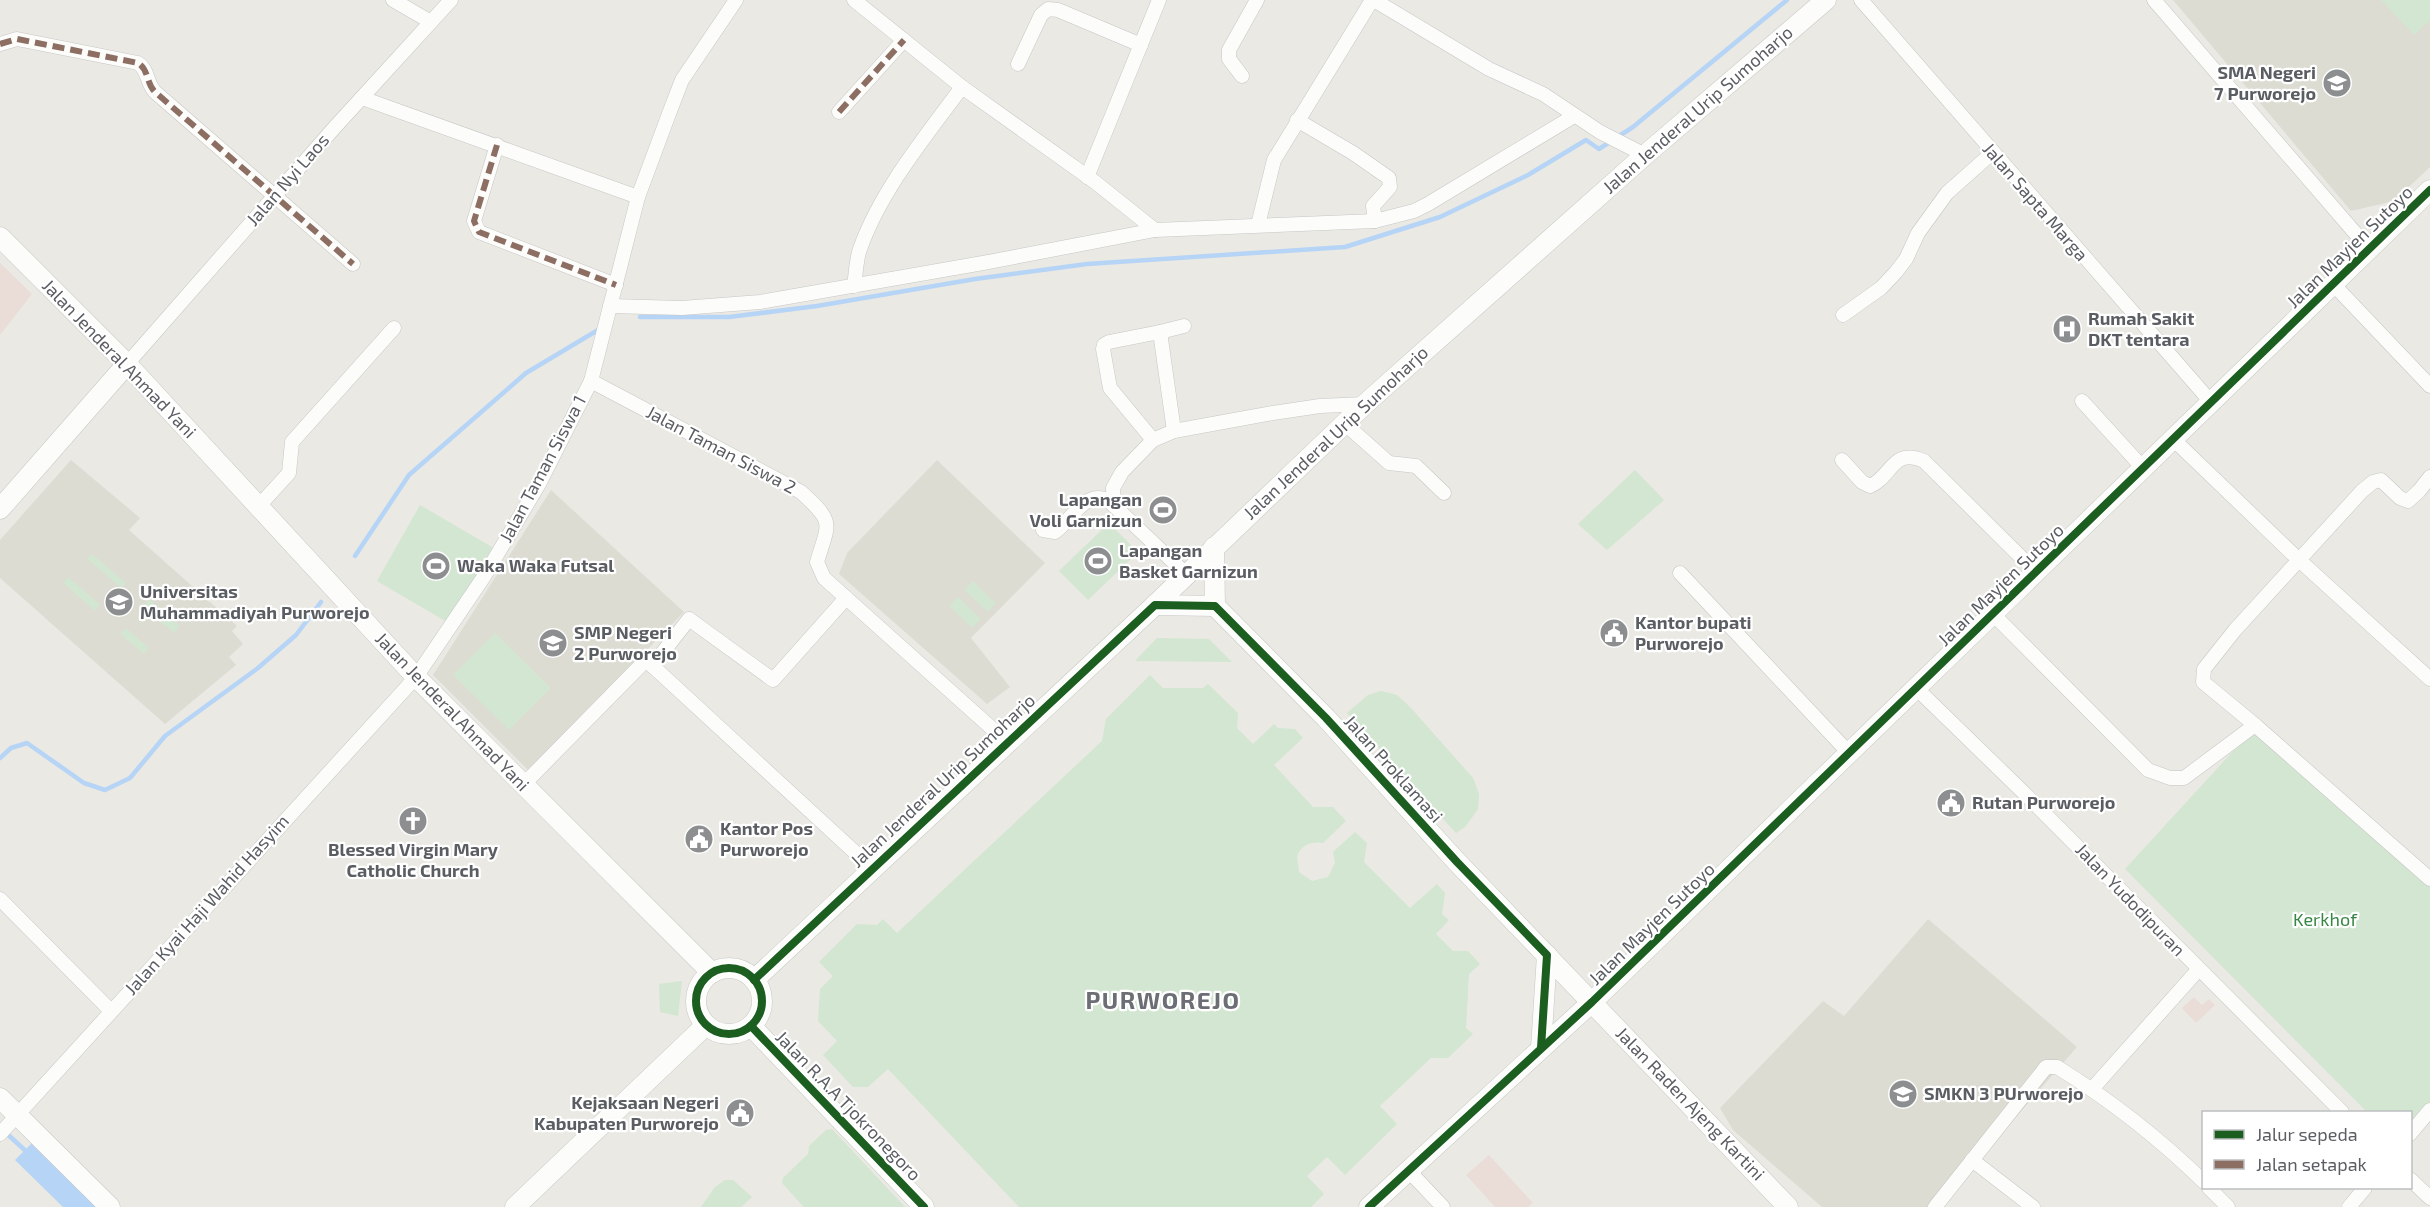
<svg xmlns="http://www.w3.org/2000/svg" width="2430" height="1207" font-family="'Exo 2',sans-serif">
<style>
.education{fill:#dddcd3}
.medical{fill:#eaddd8}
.green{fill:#d2e6d1}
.water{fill:#b6d4f6}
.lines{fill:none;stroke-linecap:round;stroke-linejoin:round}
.stream{stroke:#b6d4f6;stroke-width:4.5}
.street-casing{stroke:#c6c6c5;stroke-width:15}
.secondary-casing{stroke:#c7c7c6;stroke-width:21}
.street{stroke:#fcfcfb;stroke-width:14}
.secondary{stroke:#fcfcfb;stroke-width:20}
.quiet{stroke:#8d6e63;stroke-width:6;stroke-dasharray:12 6;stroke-linecap:butt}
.cycleway-casing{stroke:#fff;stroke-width:11}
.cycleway{stroke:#1b5e20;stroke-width:8}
.labels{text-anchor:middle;stroke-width:4.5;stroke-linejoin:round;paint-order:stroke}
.poi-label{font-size:18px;font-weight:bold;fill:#5a5d62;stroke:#fff;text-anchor:start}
.street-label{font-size:18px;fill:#5a5d62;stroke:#fff}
.park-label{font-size:18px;fill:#368542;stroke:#fff}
.district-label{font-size:24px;font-weight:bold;letter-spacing:1.5px;fill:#6b6e74;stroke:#fff}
</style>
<rect width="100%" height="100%" fill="#eae9e4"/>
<!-- education -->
<g class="education">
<polygon points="2173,0 2430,0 2430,167 2394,201 2351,211"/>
<polygon points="71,460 140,518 129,530 237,626 232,631 243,644 229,657 236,665 165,724 0,578 0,540"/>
<polygon points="937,460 1045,563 971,638 1010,687 987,704 839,574 847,553"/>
<polygon points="551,490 684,612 529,771 433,675"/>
<polygon points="1928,919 2077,1047 1937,1207 1822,1207 1733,1130 1720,1108 1823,1001 1844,1016"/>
</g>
<!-- medical -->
<g class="medical">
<polygon points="0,263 32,294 0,335"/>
<polygon points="2194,997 2202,1005 2209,999 2215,1005 2196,1023 2182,1008"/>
<polygon points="1489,1155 1533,1203 1528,1207 1495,1207 1466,1175"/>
</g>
<!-- green -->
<g class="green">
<polygon points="2381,0 2430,0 2430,20 2414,35"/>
<polygon points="1635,470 1664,500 1607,550 1578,524"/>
<polygon points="420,505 497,550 447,622 377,581"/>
<polygon points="1109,523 1138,552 1088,600 1059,571"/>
<polygon points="92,554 126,583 121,588 87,559"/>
<polygon points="68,577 100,604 95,611 63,583"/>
<polygon points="973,581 996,603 988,612 964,590"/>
<polygon points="958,597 981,619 972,628 949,606"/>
<polygon points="149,599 180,626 174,633 142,607"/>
<polygon points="126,628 149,648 144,654 120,634"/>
<polygon points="495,633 551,688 509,730 453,675"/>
<polygon points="1157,638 1209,639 1232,662 1135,661"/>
<path d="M 1150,675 L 1163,688 L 1203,688 L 1208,684 L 1238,713 L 1237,728 L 1253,744 L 1274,724 L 1278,728 L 1295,729 L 1303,738 L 1274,765 L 1313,807 L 1333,807 L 1346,821 L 1323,843 C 1311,841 1301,845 1297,856 L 1299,872 L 1312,881 L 1328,877 L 1335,863 L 1333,852 L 1355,832 L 1367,843 L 1364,862 L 1410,908 L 1437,884 L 1445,893 L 1442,914 L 1449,920 L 1436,934 L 1453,951 L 1468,951 L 1480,964 L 1469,974 L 1466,1028 L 1473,1034 L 1448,1058 L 1431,1058 L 1380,1106 L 1397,1124 L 1345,1175 L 1327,1157 L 1307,1176 L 1324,1194 L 1311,1207 L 1019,1207 L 888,1069 L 868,1087 L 853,1087 L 823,1055 L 837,1041 L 818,1021 L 820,989 L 833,976 L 819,962 L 857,924 L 877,925 L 883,919 L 897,933 L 1102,741 L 1106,719 Z"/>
<polygon points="1381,691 1397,695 1410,707 1473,778 1479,794 1478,809 1465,827 1456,833 1347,713 1368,695"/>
<polygon points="2257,725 2430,871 2430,1122 2411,1144 2410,1112 2367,1112 2125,869"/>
<polygon points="682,981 678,1016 660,1012 659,984"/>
<polygon points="832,1129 905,1207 804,1207 782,1183 783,1178 808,1154 809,1146 826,1130"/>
<polygon points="725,1180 733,1180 752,1197 741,1207 701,1207 715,1187"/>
</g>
<!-- water -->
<polygon class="water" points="34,1141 101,1207 63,1207 15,1160"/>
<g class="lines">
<!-- stream -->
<g class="stream">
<polyline points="640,317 729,317 817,306 975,279 1087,264 1345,247 1440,217 1528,175 1586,140 1599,149 1633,127 1787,0"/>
<polyline points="355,556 409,475 526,373 598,330"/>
<polyline points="0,758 11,748 27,743 84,783 105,790 130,778 165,736 258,668 296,635 321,602"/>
<polyline points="4,1131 29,1154"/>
</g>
<!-- street casing -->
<g class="street-casing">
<g id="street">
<polyline points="393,0 431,22"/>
<polyline points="854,0 962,87 1095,182 1155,230"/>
<polyline points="1374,0 1489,69 1543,94 1600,132 1645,155"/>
<polyline points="1861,0 2211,402"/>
<polyline points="2154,0 2369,249"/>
<path d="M 0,44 L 17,39 L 138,63 C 149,70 146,83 155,92 L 353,264"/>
<polyline points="1018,64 1041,15 1048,9 1058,10 1141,45"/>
<polyline points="1242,76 1229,59 1229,50 1257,0"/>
<polyline points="362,98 638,197"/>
<polyline points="839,112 904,40"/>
<polyline points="1297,120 1353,153 1389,178 1390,187 1373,206 1375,221"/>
<polyline points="497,145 474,221 479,232 616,285"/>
<polyline points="1087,177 1159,0"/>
<polyline points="1258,225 1274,160 1372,0"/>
<polyline points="2333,284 2430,386"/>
<path d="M 854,286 C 856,274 856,260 860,249 C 881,190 925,137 962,87"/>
<polyline points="610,306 682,308 760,302 983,263 1155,230 1375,221 1414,211 1428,204 1574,116"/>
<polyline points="1843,315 1881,288 1896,272 1906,259 1918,233 1947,193 1992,153"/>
<polyline points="127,364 335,127 451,0"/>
<path d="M 591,381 L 801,492 C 835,523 829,522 817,562 L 824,578 L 1006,741"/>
<polyline points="2082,401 2143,468"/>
<polyline points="1344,423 1389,463 1416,466 1444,493"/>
<polyline points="1174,431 1160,332 1184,326"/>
<polyline points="2173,439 2299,560 2430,679"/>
<polyline points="1153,440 1110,388 1103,349 1104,345 1109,342 1160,332"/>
<path d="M 1842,460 L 1862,482 L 1870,486 C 1892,477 1892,447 1924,461 L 2036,572"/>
<polyline points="1114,506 1113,488 1122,472 1153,440 1174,431 1273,413 1320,406 1365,404"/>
<polyline points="258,507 289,473 292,442 394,328"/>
<path d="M 1043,530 L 1055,532 C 1071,521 1084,490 1108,500 L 1186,574"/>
<polyline points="1680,573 1849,753"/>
<polyline points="1993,614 2148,770 2170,778 2184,778 2255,725 2430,879"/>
<polyline points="652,666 689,619 773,680 846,598"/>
<polyline points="1916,688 2022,791 2342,1112"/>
<polyline points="2255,725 2203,682 2204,669 2235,630 2362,491 2373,482 2381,480 2400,498 2408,501 2419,491 2430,477"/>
<polyline points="523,785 646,660 872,868"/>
<polyline points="0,899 111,1011"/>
<polyline points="2092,1089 2198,970"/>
<polyline points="0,1134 416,677 485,575 539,484 591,381 638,197 670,111 682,80 736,0"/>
<polyline points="2410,1134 2430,1110"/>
<polyline points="1972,1160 2033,1207"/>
<polyline points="1408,1170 1443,1207"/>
<polyline points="2410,1179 2430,1198"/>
<polyline points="2209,1188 2228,1207"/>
<path d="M 1935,1207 L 2043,1071 L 2046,1067 L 2057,1067 C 2110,1100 2159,1138 2204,1182"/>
<polyline points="2349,1207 2365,1188"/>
</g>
</g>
<!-- secondary casing -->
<g class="secondary-casing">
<g id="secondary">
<polyline points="0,237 127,364 416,677 712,973"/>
<polyline points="0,509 127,364"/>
<polyline points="1214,547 1215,606 1326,718 1457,862 1788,1207"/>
<polyline points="1155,605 1215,606"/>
<circle cx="729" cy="1001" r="33"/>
<polyline points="754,980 1155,605 1365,404 1645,155 1826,0"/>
<polyline points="751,1026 924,1207"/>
<polyline points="1541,1048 1547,955"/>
<polyline points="0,1098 110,1207"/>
<polyline points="515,1207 706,1025"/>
<polyline points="1369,1207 1592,1002 2430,190"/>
</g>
</g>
<!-- street -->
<use href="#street" class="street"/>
<!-- secondary -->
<use href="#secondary" class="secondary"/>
<!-- quiet -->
<g class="quiet">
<path d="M 0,44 L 17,39 L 138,63 C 149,70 146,83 155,92 L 353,264"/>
<polyline points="839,112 904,40"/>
<polyline points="497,145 474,221 479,232 616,285"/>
</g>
<!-- cycleway casing -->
<g class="cycleway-casing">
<g id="cycleway">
<circle cx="729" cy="1001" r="33"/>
<polyline points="754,980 1155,605 1215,606 1326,718 1457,862 1547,955 1541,1048"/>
<polyline points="751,1026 924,1207"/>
<polyline points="1369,1207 1592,1002 2430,190"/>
</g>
</g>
<!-- cycleway -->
<use href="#cycleway" class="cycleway"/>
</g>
<!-- icons -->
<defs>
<g id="school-disc" transform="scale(1.5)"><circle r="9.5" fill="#8c8e90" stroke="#fff"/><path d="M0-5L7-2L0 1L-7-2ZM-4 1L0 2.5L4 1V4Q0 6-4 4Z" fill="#fff"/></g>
<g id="hospital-disc" transform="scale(1.5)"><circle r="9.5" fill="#8c8e90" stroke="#fff"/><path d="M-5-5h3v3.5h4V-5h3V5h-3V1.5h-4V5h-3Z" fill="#fff"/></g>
<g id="stadium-disc" transform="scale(1.5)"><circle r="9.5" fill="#8c8e90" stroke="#fff"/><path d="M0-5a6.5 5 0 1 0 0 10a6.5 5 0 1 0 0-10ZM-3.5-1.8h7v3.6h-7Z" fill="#fff"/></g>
<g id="university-disc" transform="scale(1.5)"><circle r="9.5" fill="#8c8e90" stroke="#fff"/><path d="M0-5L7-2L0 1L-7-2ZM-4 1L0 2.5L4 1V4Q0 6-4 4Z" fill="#fff"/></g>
<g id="civic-disc" transform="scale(1.5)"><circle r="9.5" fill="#8c8e90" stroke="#fff"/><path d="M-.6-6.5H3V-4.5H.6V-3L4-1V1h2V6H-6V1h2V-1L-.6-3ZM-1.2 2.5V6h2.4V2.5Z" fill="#fff"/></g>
<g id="church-disc" transform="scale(1.5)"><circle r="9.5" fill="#8c8e90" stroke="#fff"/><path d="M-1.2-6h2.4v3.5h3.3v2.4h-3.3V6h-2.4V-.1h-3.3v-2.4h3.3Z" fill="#fff"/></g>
</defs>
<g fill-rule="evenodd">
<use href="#school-disc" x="2337" y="83"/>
<use href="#hospital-disc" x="2067" y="329"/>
<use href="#stadium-disc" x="1163" y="510"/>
<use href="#stadium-disc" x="1098" y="561"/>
<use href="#stadium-disc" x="436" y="566"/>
<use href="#university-disc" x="119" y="602"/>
<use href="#civic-disc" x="1614" y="633"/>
<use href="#school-disc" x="553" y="643"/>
<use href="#civic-disc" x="1951" y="803"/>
<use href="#church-disc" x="413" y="821"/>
<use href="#civic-disc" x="699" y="839"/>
<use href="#school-disc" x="1903" y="1094"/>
<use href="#civic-disc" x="740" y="1113"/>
</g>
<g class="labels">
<!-- poi labels -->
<g class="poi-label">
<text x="2316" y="79" text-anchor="end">SMA Negeri<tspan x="2316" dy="21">7 Purworejo</tspan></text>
<text x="2088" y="325">Rumah Sakit<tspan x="2088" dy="21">DKT tentara</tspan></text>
<text x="1142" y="506" text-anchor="end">Lapangan<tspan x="1142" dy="21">Voli Garnizun</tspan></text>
<text x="1119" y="557">Lapangan<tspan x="1119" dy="21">Basket Garnizun</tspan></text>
<text x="457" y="572">Waka Waka Futsal</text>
<text x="140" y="598">Universitas<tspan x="140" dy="21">Muhammadiyah Purworejo</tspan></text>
<text x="1635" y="629">Kantor bupati<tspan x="1635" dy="21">Purworejo</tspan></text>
<text x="574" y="639">SMP Negeri<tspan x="574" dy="21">2 Purworejo</tspan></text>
<text x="1972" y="809">Rutan Purworejo</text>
<text x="720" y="835">Kantor Pos<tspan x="720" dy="21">Purworejo</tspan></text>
<text x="413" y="856" text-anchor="middle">Blessed Virgin Mary<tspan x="413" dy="21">Catholic Church</tspan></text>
<text x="1924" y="1100">SMKN 3 PUrworejo</text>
<text x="719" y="1109" text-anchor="end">Kejaksaan Negeri<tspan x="719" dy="21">Kabupaten Purworejo</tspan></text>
</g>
<!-- street labels -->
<g class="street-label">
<text transform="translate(1698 110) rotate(-41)" y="6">Jalan Jenderal Urip Sumoharjo</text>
<text transform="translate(288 180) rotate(-49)" y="6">Jalan Nyi Laos</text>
<text transform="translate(2035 202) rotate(49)" y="6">Jalan Sapta Marga</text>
<text transform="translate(2350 247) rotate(-44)" y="6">Jalan Mayjen Sutoyo</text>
<text transform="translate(119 359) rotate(46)" y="6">Jalan Jenderal Ahmad Yani</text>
<text transform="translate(1336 433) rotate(-43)" y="6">Jalan Jenderal Urip Sumoharjo</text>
<text transform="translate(721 450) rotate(28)" y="6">Jalan Taman Siswa 2</text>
<text transform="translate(543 469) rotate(-62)" y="6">Jalan Taman Siswa 1</text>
<text transform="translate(2001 585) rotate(-44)" y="6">Jalan Mayjen Sutoyo</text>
<text transform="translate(452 712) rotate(46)" y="6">Jalan Jenderal Ahmad Yani</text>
<text transform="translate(1393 769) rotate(48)" y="6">Jalan Proklamasi</text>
<text transform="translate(943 781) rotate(-43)" y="6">Jalan Jenderal Urip Sumoharjo</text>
<text transform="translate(2130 900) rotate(46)" y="6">Jalan Yudodipuran</text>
<text transform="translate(207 905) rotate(-48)" y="6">Jalan Kyai Haji Wahid Hasyim</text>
<text transform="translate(1652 924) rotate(-44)" y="6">Jalan Mayjen Sutoyo</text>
<text transform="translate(1690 1104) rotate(46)" y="6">Jalan Raden Ajeng Kartini</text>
<text transform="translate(848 1106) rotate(46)" y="6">Jalan R.A.A Tjokronegoro</text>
</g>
<!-- park labels -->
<g class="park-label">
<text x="2325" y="926">Kerkhof</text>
</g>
<!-- district labels -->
<g class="district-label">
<text x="1163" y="1009">PURWOREJO</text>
</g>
</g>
<!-- legend -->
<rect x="2202" y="1111" width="210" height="78" fill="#ffffff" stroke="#bdbec0" stroke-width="1.5"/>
<rect x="2214" y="1130" width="30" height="9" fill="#1b5e20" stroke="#bdbec0" stroke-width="1.5"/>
<text x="2256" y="1141" font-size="18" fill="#5a5d62">Jalur sepeda</text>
<rect x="2214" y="1160" width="30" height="9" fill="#8d6e63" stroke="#bdbec0" stroke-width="1.5"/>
<text x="2256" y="1171" font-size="18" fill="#5a5d62">Jalan setapak</text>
</svg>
